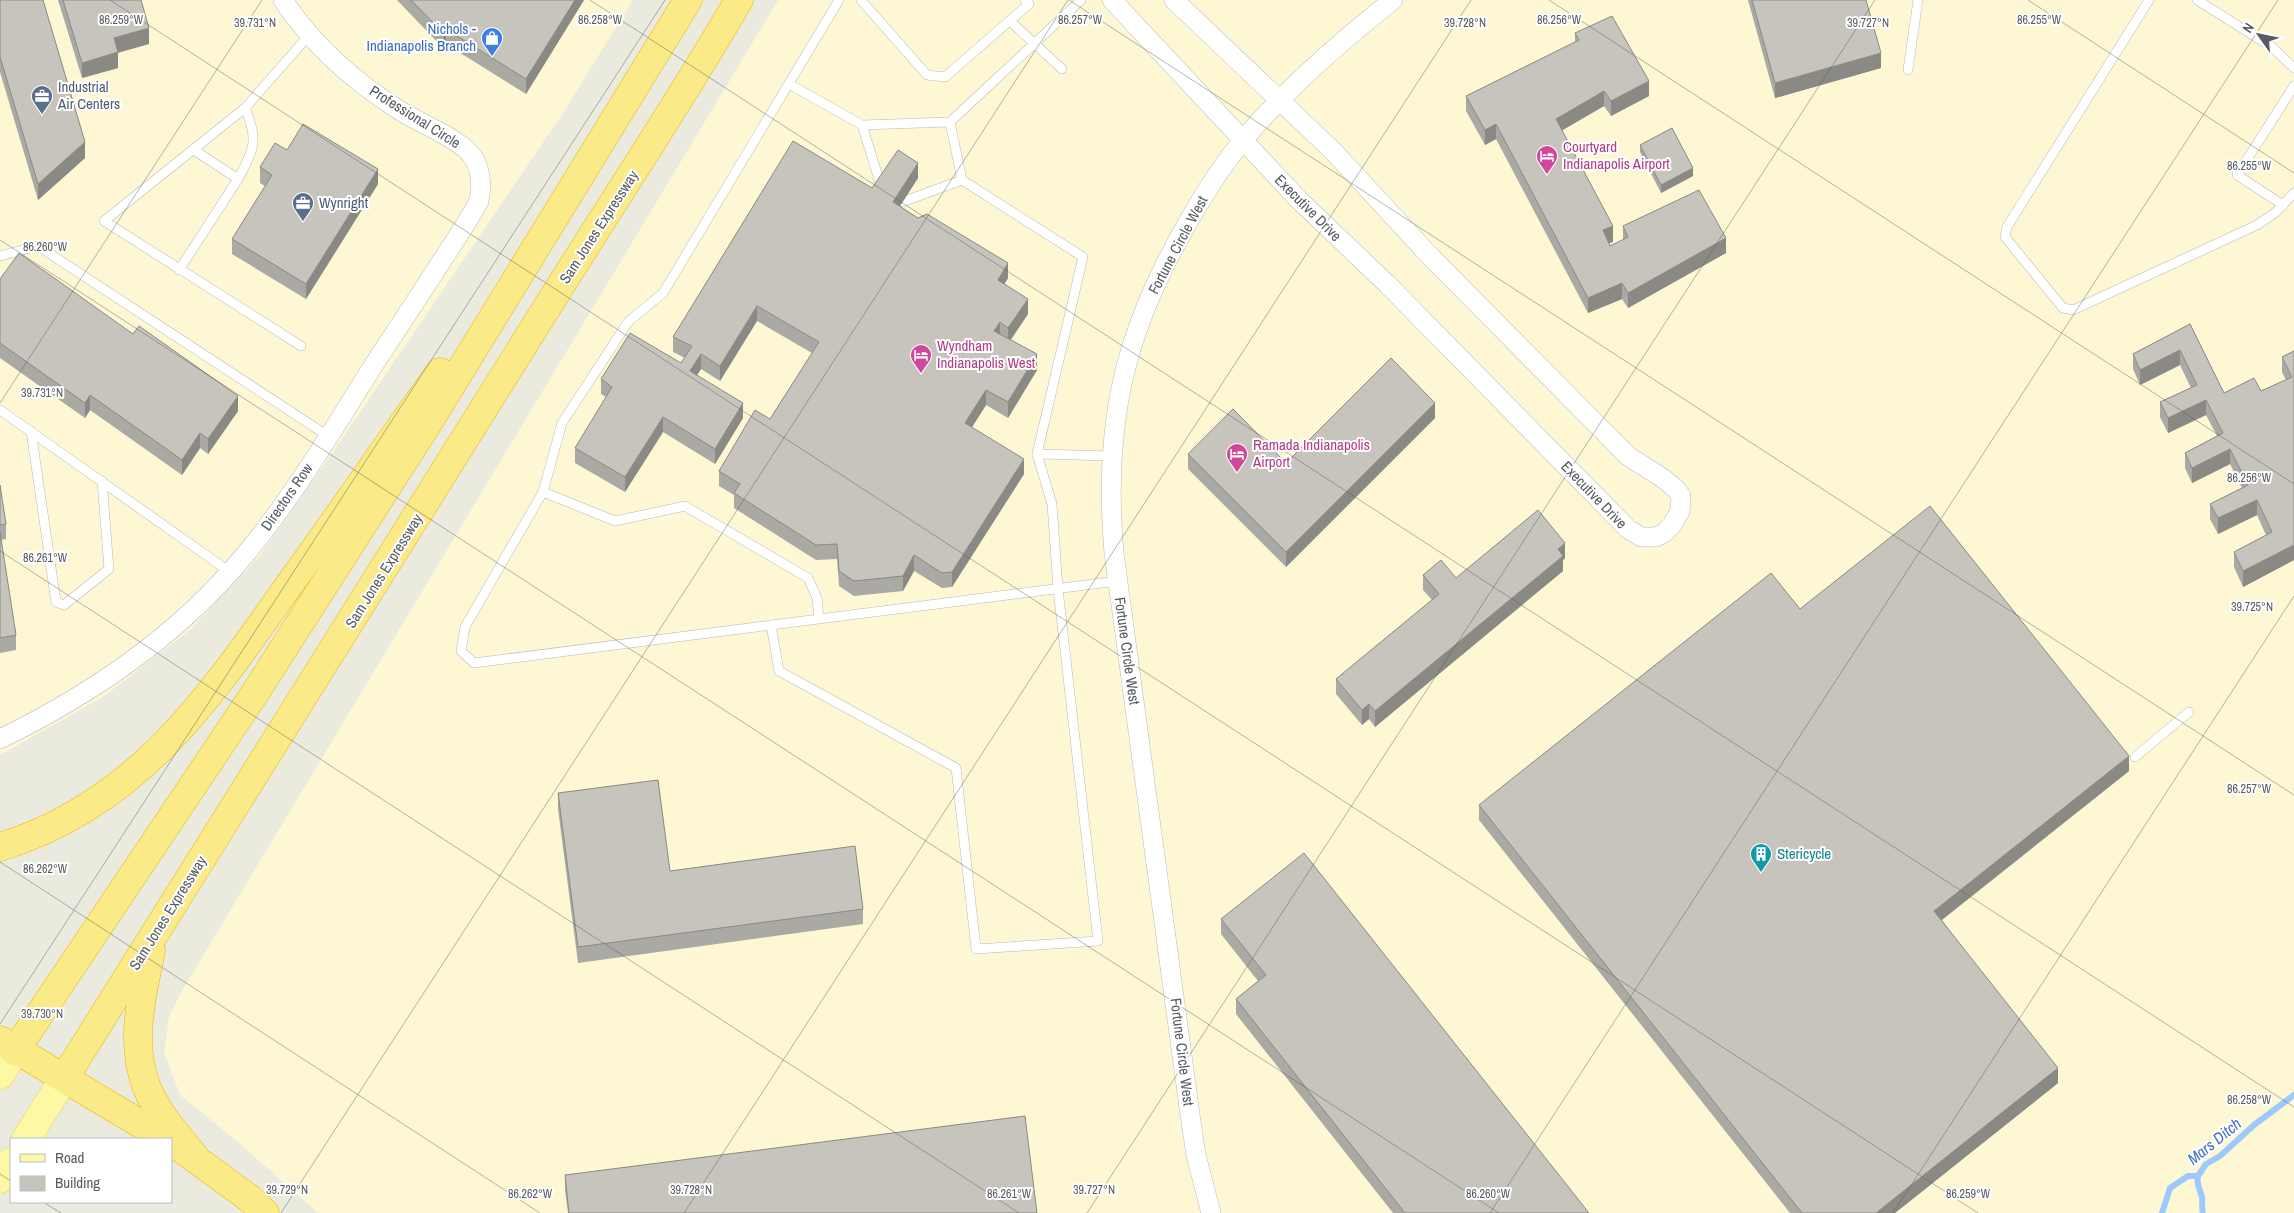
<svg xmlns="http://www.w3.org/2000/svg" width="2294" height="1213" font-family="'Archivo Narrow',sans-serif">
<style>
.commercial{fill:#fdf8d3}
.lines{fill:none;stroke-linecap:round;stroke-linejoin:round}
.stream{stroke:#9ec9fd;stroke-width:6}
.service-casing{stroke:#b7b9be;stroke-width:10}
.minor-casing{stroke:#b7b9be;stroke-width:20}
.primary-casing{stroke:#edd456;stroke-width:29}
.motorway-casing{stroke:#e6b805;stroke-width:29}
.service{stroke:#fff;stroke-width:9}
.minor{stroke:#fff;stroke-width:19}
.primary{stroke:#fdf8a3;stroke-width:28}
.motorway{stroke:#faea88;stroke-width:28}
.wall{fill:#aaa9a3}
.shaded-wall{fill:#8b8984}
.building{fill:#c6c4bd;stroke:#8b8984}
.ticks{fill:none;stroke:#585b60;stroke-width:1;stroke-opacity:0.45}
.labels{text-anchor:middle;stroke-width:4;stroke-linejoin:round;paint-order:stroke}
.shop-label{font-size:15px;fill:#366cbe;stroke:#fff;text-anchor:end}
.service-label{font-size:15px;fill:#4e5e75;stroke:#fff;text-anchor:start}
.street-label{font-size:15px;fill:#585b60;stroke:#fff}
.hotel-label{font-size:15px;fill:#b23c85;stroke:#fff;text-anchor:start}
.culture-label{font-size:15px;fill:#0d838f;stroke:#fff;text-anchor:start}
.water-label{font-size:16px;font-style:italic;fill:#4271bf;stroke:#fff}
.ticks-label{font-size:12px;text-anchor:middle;fill:#585b60;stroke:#fff;stroke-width:4;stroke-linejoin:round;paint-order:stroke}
</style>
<rect width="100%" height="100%" fill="#ebeadf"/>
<!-- commercial -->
<g class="commercial">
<polygon points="0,0 633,0 563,113 333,452 260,555 192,628 103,697 0,755"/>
<polygon points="778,0 2294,0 2294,1213 318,1213 238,1142 180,1095 164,1052 169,1017 183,989"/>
</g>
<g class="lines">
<!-- stream -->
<g class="stream">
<path d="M 2198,1176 C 2196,1185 2200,1189 2202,1197 C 2203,1203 2201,1206 2203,1213"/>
<polyline points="2162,1213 2170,1188 2188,1176 2198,1176 2206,1164 2220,1156 2254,1125 2294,1095"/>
</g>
<!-- service casing -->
<g class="service-casing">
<g id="service">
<polyline points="861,0 927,75 945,77 1029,4 1025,0"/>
<polyline points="2149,0 2007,227 2005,237 2063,308 2073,310 2257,225 2276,212 2294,193"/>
<polyline points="2197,0 2272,47 2294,68"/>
<polyline points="1010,21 1062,69"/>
<polyline points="1908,70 1918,0"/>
<polyline points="950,122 1081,0"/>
<polyline points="862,125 882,189"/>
<path d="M 238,179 C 254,149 259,140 245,108"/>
<polyline points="893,196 902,202 962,180"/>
<polyline points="2283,205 2237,175 2294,86"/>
<polyline points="0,256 38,246 328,436"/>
<polyline points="179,270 238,179 194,150"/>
<polyline points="301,346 104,221 245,108 310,34"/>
<polyline points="0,410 230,572"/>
<polyline points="31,431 56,602 64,605 109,569 102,481"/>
<polyline points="1037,454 1112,456"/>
<polyline points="543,492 562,423 628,322 663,293 839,0"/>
<polyline points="819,619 817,598 808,578 685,506 615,521 543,492 465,627 461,651 474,663 1117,581"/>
<polyline points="771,625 779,671 956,768 976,949 1098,941 1058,589 1052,504 1037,454 1083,257 962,180 950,122 862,125 789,84"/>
<polyline points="2135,757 2189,712"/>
</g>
</g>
<!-- minor casing -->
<g class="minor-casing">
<g id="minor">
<polyline points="1112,0 1299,200 1387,284 1628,529 1641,537 1656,537 1664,533 1672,525 1680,511 1681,496 1677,490 1664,479 1628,456 1428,254 1333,151 1174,0"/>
<path d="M 0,739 C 86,697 167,643 231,571 C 287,508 330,434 375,363 C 396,331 418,298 439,265 C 453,244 467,223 479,201 C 482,186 481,170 473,157 C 461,139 419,123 399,110 C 355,82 312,44 283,0"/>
<path d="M 1211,1213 L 1196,1155 L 1191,1122 L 1114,553 C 1103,426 1123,334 1187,224 C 1204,194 1222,165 1244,139 C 1288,87 1340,42 1393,0"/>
</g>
</g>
<!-- primary casing -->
<g class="primary-casing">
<g id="primary">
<polyline points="0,1075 15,1051"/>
<polyline points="26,1139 65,1077"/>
<polyline points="0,1179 11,1162"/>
</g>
</g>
<!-- motorway casing -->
<g class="motorway-casing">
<g id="motorway">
<path d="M 0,847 C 140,804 212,694 292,581 C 342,512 390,441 440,372"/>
<path d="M 151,951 C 142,996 129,1043 147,1088 C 157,1113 178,1136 195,1157"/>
<polyline points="0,1040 166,1139"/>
<polyline points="15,1051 255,693 428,423 688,0"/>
<path d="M 65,1077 C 225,821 387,566 546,309 C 610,206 678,105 739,0"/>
<polyline points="179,1147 249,1198 265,1213"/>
</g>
</g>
<!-- service -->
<use href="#service" class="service"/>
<!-- minor -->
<use href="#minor" class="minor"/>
<!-- primary -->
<use href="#primary" class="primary"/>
<!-- motorway -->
<use href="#motorway" class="motorway"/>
</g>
<!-- wall -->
<g class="wall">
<polygon points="0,0 85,158 38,200 0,72"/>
<polygon points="58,0 141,0 149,44 118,52 118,68 82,78"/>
<polygon points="397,0 584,0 526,94 446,44 443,48"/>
<polygon points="1748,0 1866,0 1881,68 1775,98"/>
<polygon points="1575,33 1649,96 1611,116 1604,106 1562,130 1613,242 1609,243 1610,246 1623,240 1623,226 1726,253 1628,308 1622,299 1588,313 1496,139 1485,145 1466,111 1466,96 1575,43"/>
<polygon points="1640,145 1693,176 1661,193 1640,152"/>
<polygon points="287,150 378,184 306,299 232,254 232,239 265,186 260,183 260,167"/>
<polygon points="918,178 900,206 1008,278 1004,284 1028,314 1011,340 1037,370 1008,418 986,405 972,427 1024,474 952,587 942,588 914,571 903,591 854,596 839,586 837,559 816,560 734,508 734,495 719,486 719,471 770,419 812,353 757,321 720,381 701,369 697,375 743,418 715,464 663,432 625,492 575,463 575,448 606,397 601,394 601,379 681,363 685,358 673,352 673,337 872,188"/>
<polygon points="0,279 238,411 208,454 200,448 182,475 90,410 85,418 0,358"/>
<polygon points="2190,324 2224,393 2261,391 2286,380 2282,372 2282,357 2294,351 2294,560 2243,587 2234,567 2234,552 2266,535 2257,515 2218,534 2210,519 2210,504 2242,488 2230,464 2192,483 2185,468 2185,453 2217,436 2206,415 2168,433 2160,417 2160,402 2191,388 2180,365 2140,385 2133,369 2133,354"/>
<polygon points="1435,418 1286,567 1188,469 1188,454 1286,463"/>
<polygon points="0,485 6,524 6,539 1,540 16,635 16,650 0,653"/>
<polygon points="1565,558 1563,560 1563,571 1375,727 1369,719 1362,725 1336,694 1336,679 1432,600 1423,590 1423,575 1456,578"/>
<polygon points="1800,609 2129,771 1942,920 2058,1083 1895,1213 1790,1213 1479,820 1479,805"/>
<polygon points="558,793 670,871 863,909 863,924 578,963 558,809"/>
<polygon points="1221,919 1589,1213 1393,1213 1236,1014 1236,999 1258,981 1221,934"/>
<polygon points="565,1175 1037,1213 568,1213 565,1190"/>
</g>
<!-- shaded-wall -->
<g class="shaded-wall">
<polygon points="575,0 584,0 526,94 526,79"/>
<polygon points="149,28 149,44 114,54 114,38"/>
<polygon points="446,29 446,44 443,48 443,33"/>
<polygon points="118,52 118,68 82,78 82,63"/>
<polygon points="1881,53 1881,68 1775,98 1775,83"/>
<polygon points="1649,81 1649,96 1611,116 1611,101"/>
<polygon points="1604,91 1604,106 1556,134 1556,119"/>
<polygon points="1496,124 1496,139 1485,145 1485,130"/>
<polygon points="85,142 85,158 38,200 38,184"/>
<polygon points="918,163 918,178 893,217 893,202"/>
<polygon points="1693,168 1693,176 1661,193 1661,185"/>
<polygon points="378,169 378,184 306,299 306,284"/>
<polygon points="1613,226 1613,242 1603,245 1603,230"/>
<polygon points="1726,238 1726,253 1628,308 1628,293"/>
<polygon points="1008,263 1008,278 998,295 998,280"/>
<polygon points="1622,283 1622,299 1588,313 1588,298"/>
<polygon points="1028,299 1028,314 1008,343 1008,328"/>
<polygon points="757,306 757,321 720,381 720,366"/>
<polygon points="1000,322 1000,337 994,331"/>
<polygon points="2180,350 2180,365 2140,385 2140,370"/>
<polygon points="701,354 701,369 690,386 690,371"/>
<polygon points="1037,354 1037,370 1008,418 1008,402"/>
<polygon points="986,390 986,405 965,438 965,423"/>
<polygon points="90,395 90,410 85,418 85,403"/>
<polygon points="238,396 238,411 208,454 208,439"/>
<polygon points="2206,400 2206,415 2168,433 2168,418"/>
<polygon points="743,403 743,418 715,464 715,449"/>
<polygon points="1435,403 1435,418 1286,567 1286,552"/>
<polygon points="663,417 663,432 625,492 625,477"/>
<polygon points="200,433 200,448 182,475 182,460"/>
<polygon points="2230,449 2230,464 2192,483 2192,468"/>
<polygon points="1024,459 1024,474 952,587 952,572"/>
<polygon points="2257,500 2257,515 2218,534 2218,518"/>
<polygon points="1565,543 1565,558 1563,560 1563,571 1375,727 1375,711"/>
<polygon points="2294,545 2294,560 2243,587 2243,571"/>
<polygon points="914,555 914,571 903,591 903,576"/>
<polygon points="1369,704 1369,719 1362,725 1362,710"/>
<polygon points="2129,756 2129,771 1934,926 1934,911"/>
<polygon points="2058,1068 2058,1083 1895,1213 1876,1213"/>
</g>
<!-- building -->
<g class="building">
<polygon points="0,0 43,0 85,142 38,184 0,57"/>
<polygon points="63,0 141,0 149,28 114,38 118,52 82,63"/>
<polygon points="411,0 575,0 526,79 446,29 443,33"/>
<polygon points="1752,0 1866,0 1881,53 1775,83"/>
<polygon points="1612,16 1649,81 1611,101 1604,91 1556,119 1613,226 1603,230 1610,246 1628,237 1623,226 1699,190 1726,238 1628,293 1622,283 1588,298 1496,124 1485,130 1466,96 1579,40 1575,33"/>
<polygon points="303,124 378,169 306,284 232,239 272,175 260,167 275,143 287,150"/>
<polygon points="1672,128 1693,168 1661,185 1640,145"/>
<polygon points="793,141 872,188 898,150 918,163 893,202 918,218 927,214 1008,263 998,280 1028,299 1008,328 1000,322 994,331 1037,354 1008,402 986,390 965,423 1024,459 952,572 942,573 914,555 903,576 854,581 839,571 837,544 816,545 734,493 740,484 719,471 755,410 770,419 819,342 757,306 720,366 701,354 690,371 743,403 715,449 663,417 625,477 575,448 612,387 601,379 630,333 681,363 692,346 673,337"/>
<polygon points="19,253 133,334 139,326 238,396 208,439 200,433 182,460 90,395 85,403 0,343 0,279"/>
<polygon points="2190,324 2224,393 2254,378 2261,391 2292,377 2282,357 2294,351 2294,545 2243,571 2234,552 2272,532 2257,500 2218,518 2210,504 2248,485 2230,449 2192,468 2185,453 2223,433 2206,400 2168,418 2160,402 2197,385 2180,350 2140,370 2133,354"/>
<polygon points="1391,358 1435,403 1286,552 1188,454 1233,409 1286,463"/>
<polygon points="0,485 6,524 0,525"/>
<polygon points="1930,506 2129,756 1934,911 2058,1068 1876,1213 1802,1213 1479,805 1771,573 1800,609"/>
<polygon points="1538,510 1565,543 1558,549 1563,556 1375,711 1369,704 1362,710 1336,679 1439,594 1423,575 1441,560 1456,578"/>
<polygon points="0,532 16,635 0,638"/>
<polygon points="658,780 670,871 855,846 863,909 578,947 558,793"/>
<polygon points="1304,853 1589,1213 1405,1213 1236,999 1266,975 1221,919"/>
<polygon points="1025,1116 1037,1213 569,1213 565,1175"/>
</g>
<!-- ticks -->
<path class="ticks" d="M 110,0 L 1978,1213M 590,0 L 2294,1107M 1069,0 L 2294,795M 1549,0 L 2294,484M 2028,0 L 2294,173M 0,240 L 1499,1213M 0,403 L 262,0M 0,551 L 1019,1213M 0,862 L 540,1213M 0,1024 L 665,0M 0,1174 L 11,1181M 43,1202 L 61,1213M 281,1213 L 1068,0M 684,1213 L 1471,0M 1087,1213 L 1875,0M 1490,1213 L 2278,0M 1893,1213 L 2294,596"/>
<!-- icons -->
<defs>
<g id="shop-pin" transform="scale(1.125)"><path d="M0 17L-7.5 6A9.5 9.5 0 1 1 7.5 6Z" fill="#3f7fe0" stroke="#fff"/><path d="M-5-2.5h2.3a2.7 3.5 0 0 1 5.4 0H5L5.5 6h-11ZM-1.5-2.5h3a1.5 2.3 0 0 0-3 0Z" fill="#fff"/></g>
<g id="office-pin" transform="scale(1.125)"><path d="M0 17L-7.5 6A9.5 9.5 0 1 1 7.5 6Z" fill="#5c6f8a" stroke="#fff"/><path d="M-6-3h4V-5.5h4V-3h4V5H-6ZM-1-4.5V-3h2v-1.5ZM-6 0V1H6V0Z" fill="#fff"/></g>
<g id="hotel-pin" transform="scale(1.125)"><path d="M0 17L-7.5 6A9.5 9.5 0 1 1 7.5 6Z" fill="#d1479c" stroke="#fff"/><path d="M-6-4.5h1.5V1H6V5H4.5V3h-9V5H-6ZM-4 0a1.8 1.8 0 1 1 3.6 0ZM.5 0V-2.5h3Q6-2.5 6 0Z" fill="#fff"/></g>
<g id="building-pin" transform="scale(1.125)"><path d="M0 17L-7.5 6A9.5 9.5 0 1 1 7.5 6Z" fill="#0f9aa8" stroke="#fff"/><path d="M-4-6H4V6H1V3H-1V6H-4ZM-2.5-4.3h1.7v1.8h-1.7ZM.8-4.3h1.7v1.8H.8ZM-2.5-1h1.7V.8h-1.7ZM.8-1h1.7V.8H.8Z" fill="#fff"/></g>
</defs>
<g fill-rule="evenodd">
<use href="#shop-pin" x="492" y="38"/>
<use href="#office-pin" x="42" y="96"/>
<use href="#hotel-pin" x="1547" y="156"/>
<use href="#office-pin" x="303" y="203"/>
<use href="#hotel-pin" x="921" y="355"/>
<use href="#hotel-pin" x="1237" y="454"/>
<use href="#building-pin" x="1761" y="854"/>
</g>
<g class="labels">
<!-- shop labels -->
<g class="shop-label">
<text x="476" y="34">Nichols -<tspan x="476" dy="17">Indianapolis Branch</tspan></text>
</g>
<!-- service labels -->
<g class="service-label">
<text x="58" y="92">Industrial<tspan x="58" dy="17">Air Centers</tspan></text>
<text x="319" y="208">Wynright</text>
</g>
<!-- street labels -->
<g class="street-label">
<text transform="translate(415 117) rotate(32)" y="5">Professional Circle</text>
<text transform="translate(1308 208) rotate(45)" y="5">Executive Drive</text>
<text transform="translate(599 227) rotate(-57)" y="5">Sam Jones Expressway</text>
<text transform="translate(1178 245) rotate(-62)" y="5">Fortune Circle West</text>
<text transform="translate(1594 495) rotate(46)" y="5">Executive Drive</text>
<text transform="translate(287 497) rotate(-55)" y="5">Directors Row</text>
<text transform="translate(384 571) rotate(-58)" y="5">Sam Jones Expressway</text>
<text transform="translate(1127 651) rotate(82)" y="5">Fortune Circle West</text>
<text transform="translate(168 913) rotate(-58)" y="5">Sam Jones Expressway</text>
<text transform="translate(1182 1052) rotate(83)" y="5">Fortune Circle West</text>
</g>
<!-- hotel labels -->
<g class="hotel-label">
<text x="1563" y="152">Courtyard<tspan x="1563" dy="17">Indianapolis Airport</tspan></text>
<text x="937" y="351">Wyndham<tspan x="937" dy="17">Indianapolis West</tspan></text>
<text x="1253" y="450">Ramada Indianapolis<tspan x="1253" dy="17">Airport</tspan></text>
</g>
<!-- culture labels -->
<g class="culture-label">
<text x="1777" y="859">Stericycle</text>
</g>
<!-- water labels -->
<g class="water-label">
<text transform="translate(2214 1141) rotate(-39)" y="6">Mars Ditch</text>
</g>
</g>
<g class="ticks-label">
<text x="1559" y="24">86.256°W</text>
<text x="121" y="24">86.259°W</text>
<text x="600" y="24">86.258°W</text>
<text x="1080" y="24">86.257°W</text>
<text x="2039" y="24">86.255°W</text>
<text x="255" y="27">39.731°N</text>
<text x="1465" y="27">39.728°N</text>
<text x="1868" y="27">39.727°N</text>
<text x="2249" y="170">86.255°W</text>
<text x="45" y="251">86.260°W</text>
<text x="42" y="397">39.731°N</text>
<text x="2249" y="482">86.256°W</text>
<text x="45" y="562">86.261°W</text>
<text x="2252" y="611">39.725°N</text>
<text x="2249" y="793">86.257°W</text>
<text x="45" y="873">86.262°W</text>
<text x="42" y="1018">39.730°N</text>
<text x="2249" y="1104">86.258°W</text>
<text x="287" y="1194">39.729°N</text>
<text x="691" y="1194">39.728°N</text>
<text x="1094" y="1194">39.727°N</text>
<text x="530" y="1198">86.262°W</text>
<text x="1009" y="1198">86.261°W</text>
<text x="1488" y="1198">86.260°W</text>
<text x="1968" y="1198">86.259°W</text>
</g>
<!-- legend -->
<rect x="10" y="1138" width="162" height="65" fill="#ffffff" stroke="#bcbdbf"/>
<rect x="20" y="1154" width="25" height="8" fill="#fdf8a3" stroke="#bcbdbf"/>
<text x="55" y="1163" font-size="15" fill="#585b60">Road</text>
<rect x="20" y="1176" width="25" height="15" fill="#c6c4bd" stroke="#bcbdbf"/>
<text x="55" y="1188" font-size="15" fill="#585b60">Building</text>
<!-- north arrow -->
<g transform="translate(2259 35) rotate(303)" stroke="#ffffff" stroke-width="4" paint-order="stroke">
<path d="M0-4L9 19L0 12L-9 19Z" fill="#585b60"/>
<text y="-8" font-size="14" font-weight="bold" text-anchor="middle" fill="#585b60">N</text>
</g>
</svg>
